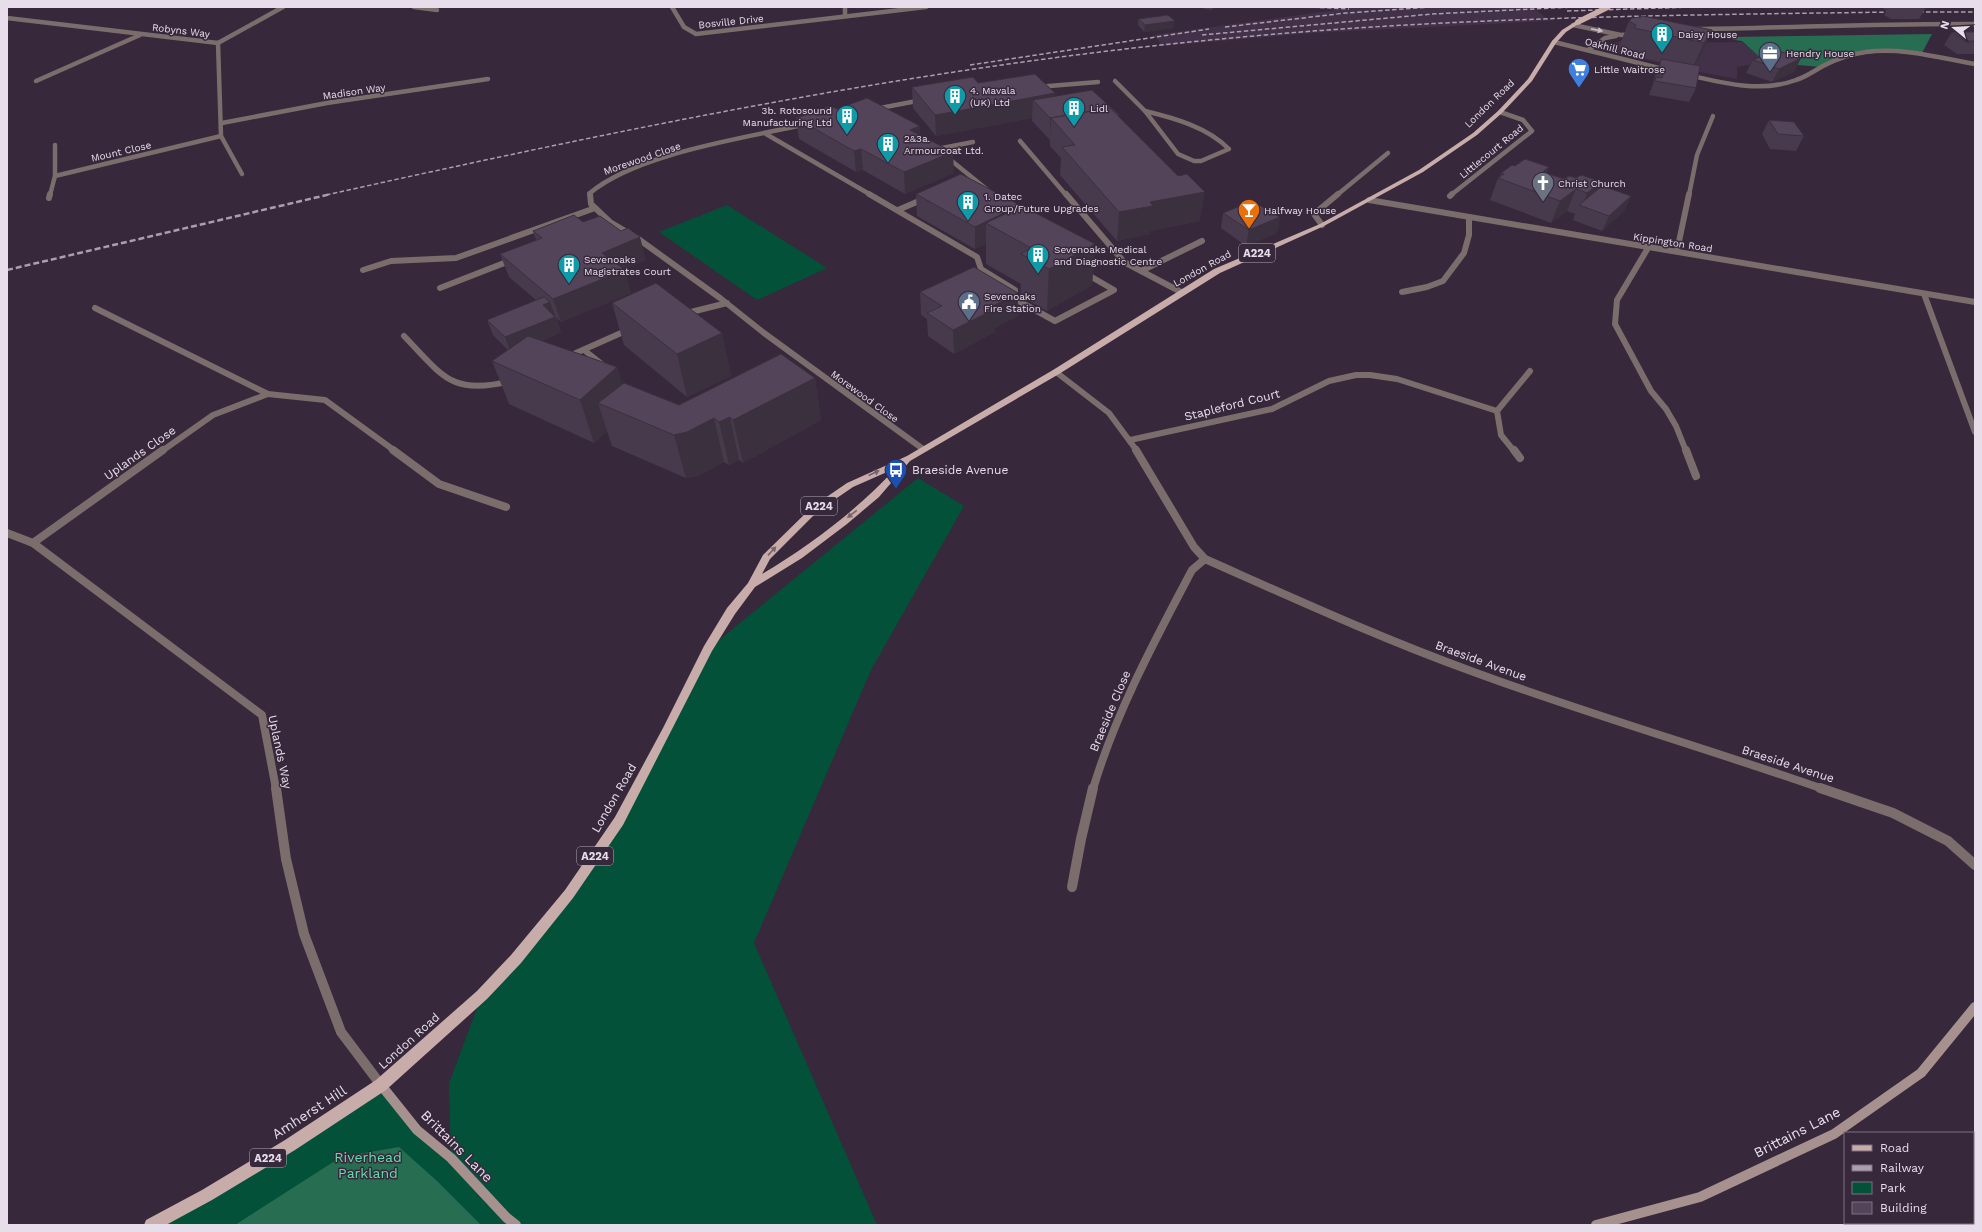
<svg xmlns="http://www.w3.org/2000/svg" width="1982" height="1232" font-family="'Work Sans',sans-serif">
<style>
.built{fill:#433049}
.green{fill:#045139}
.forest{fill:#276d52}
.lines{fill:none;stroke-linecap:round;stroke-linejoin:round}
.lane-far2{stroke:#7b6d6c;stroke-width:4.5}
.lane-far1{stroke:#7b6d6c;stroke-width:6}
.lane{stroke:#7b6d6c;stroke-width:8}
.street-far3{stroke:#7b6d6c;stroke-width:4.5}
.street-far2{stroke:#7b6d6c;stroke-width:6}
.street-far1{stroke:#7b6d6c;stroke-width:8}
.street{stroke:#7b6d6c;stroke-width:10}
.secondary{stroke:#a7918f;stroke-width:10}
.primary{fill:#c8aca9;fill-rule:evenodd}
.rail-far1{stroke:#ab9fae;stroke-width:1.5;stroke-dasharray:4.5 2.5;stroke-linecap:butt}
.rail{stroke:#ab9fae;stroke-width:2.5;stroke-dasharray:6 3;stroke-linecap:butt}
.primary-bridge{stroke:#c8aca9;stroke-width:5.5}
.wall{fill:#483a4d}
.shaded-wall{fill:#3b303e}
.building{fill:#544459;stroke:#3b303e}
.oneway{fill:#c7bcc5}
.oneway2{fill:#78636c}
.labels{text-anchor:middle;stroke-width:3;stroke-linejoin:round;paint-order:stroke}
.far-street-label{font-size:10px;fill:#e8deeb;stroke:#37283b}
.far-poi-label{font-size:10px;fill:#e8deeb;stroke:#37283b;text-anchor:start}
.shield{fill:#37283b;stroke:#b3a7b6;stroke-width:1}
.shield-label{font-size:11px;font-weight:bold;fill:#e8deeb}
.street-label{font-size:12px;fill:#e8deeb;stroke:#37283b}
.poi-label{font-size:12px;fill:#e8deeb;stroke:#37283b;text-anchor:start}
.near-street-label{font-size:14px;fill:#e8deeb;stroke:#37283b}
.near-park-label{font-size:14px;fill:#61deac;stroke:#37283b}
</style>
<rect width="100%" height="100%" fill="#37283b"/>
<!-- built -->
<g class="built">
<polygon points="1279,7 1533,7 1550,21 1313,33 1162,46 1154,35 1336,10"/>
<polygon points="1621,41 1664,43 1742,42 1766,62 1737,67 1737,79 1694,71 1608,51 1608,47 1614,43"/>
</g>
<!-- green -->
<g class="green">
<polygon points="727,205 827,268 757,300 659,232"/>
<polygon points="918,478 964,506 871,670 754,943 877,1225 151,1225 381,1085 451,1158 449,1083 482,995 569,894 619,821 708,649"/>
</g>
<!-- forest -->
<g class="forest">
<polygon points="1932,34 1921,55 1895,51 1853,55 1821,67 1765,62 1742,41 1734,40 1729,37"/>
<polygon points="399,1147 437,1181 481,1225 235,1225 341,1157"/>
</g>
<g class="lines">
<!-- lane-far2 -->
<g class="lane-far2">
<polyline points="1573,25 1621,35 1635,34"/>
<path d="M 1696,29 C 1789,28 1882,23 1975,24"/>
<polyline points="1588,50 1605,38 1616,36"/>
<polyline points="1115,81 1145,111"/>
<path d="M 1145,111 C 1174,118 1207,127 1229,149 L 1201,161 L 1194,161 L 1178,154 Z"/>
<polyline points="766,134 871,195"/>
<polyline points="1020,141 1066,195"/>
<polyline points="973,142 937,149 990,192"/>
</g>
<!-- lane-far1 -->
<g class="lane-far1">
<polyline points="869,194 977,257 981,269 1015,290 1015,299 1055,321 1114,290 1083,272"/>
<polyline points="1066,194 1124,262 1181,292"/>
<polyline points="898,210 926,198"/>
<polyline points="1648,248 1617,300 1615,324 1651,391 1666,409 1676,426 1686,451"/>
<polyline points="363,270 391,261 456,258 595,208"/>
<polyline points="1141,271 1202,241"/>
<polyline points="440,288 512,260"/>
<polyline points="1402,292 1427,287 1443,281 1464,253 1469,235 1469,218"/>
<polyline points="1924,294 1975,432"/>
<polyline points="683,314 727,303"/>
<path d="M 404,336 C 443,376 451,396 511,381"/>
<polyline points="584,350 603,365"/>
<polyline points="567,357 630,329"/>
<polyline points="1514,451 1501,435 1497,411 1530,371"/>
</g>
<!-- lane -->
<g class="lane">
<polyline points="1514,450 1520,458"/>
<polyline points="1686,450 1696,476"/>
</g>
<!-- street-far3 -->
<g class="street-far3">
<polyline points="414,7 437,10"/>
<polyline points="672,7 684,27 696,34 926,7"/>
<polyline points="845,7 845,16"/>
<polyline points="7,18 218,43"/>
<polyline points="1554,42 1667,70"/>
<polyline points="218,43 221,136 242,174"/>
<polyline points="218,43 283,7"/>
<path d="M 1688,75 C 1723,83 1761,93 1796,80 C 1806,77 1814,71 1823,66 C 1836,59 1852,54 1866,52 C 1902,47 1940,58 1975,64"/>
<polyline points="36,81 140,35"/>
<polyline points="1037,87 1098,82"/>
<polyline points="875,109 922,100"/>
<polyline points="222,123 327,103 488,79"/>
<polyline points="55,145 55,176 221,136"/>
<polyline points="50,195 55,176"/>
<path d="M 590,195 L 590,193 C 638,153 745,138 807,124"/>
<polyline points="1337,195 1388,153"/>
<polyline points="1451,195 1532,131 1523,120 1500,112"/>
<polyline points="1689,195 1697,155 1713,116"/>
</g>
<!-- street-far2 -->
<g class="street-far2">
<polyline points="590,194 591,204 610,222 637,238 720,298 764,333 923,449"/>
<polyline points="1450,196 1452,194"/>
<polyline points="49,198 50,194"/>
<polyline points="1369,200 1975,302"/>
<polyline points="1322,225 1314,214 1338,194"/>
<polyline points="1677,251 1689,194"/>
<polyline points="95,308 268,394 213,415 162,451"/>
<polyline points="1056,372 1109,413 1137,451"/>
<polyline points="268,394 325,400 395,451"/>
<polyline points="1130,440 1272,409 1329,381 1356,375 1370,375 1397,379 1497,411"/>
</g>
<!-- street-far1 -->
<g class="street-far1">
<polyline points="393,450 439,484 506,507"/>
<path d="M 1136,450 L 1194,547 L 1205,559 C 1293,598 1380,638 1471,671 C 1587,714 1706,748 1823,789"/>
<polyline points="7,533 33,543 262,715 276,789"/>
<polyline points="33,543 163,450"/>
<path d="M 1093,789 C 1116,712 1155,640 1192,570 L 1205,559"/>
</g>
<!-- street -->
<g class="street">
<polyline points="276,788 286,859 304,934 341,1032 381,1085"/>
<polyline points="1820,788 1893,813 1948,841 1975,865"/>
<polyline points="1072,887 1081,839 1093,788"/>
</g>
<!-- secondary -->
<g class="secondary">
<polyline points="381,1085 417,1130 451,1158 507,1218 516,1225"/>
<polyline points="1596,1225 1700,1197 1834,1134 1921,1073 1975,1007"/>
</g>
<!-- primary -->
<path class="primary" d="M 1578,20 L 1580,23 L 1566,32 L 1556,43 L 1532,81 L 1502,113 L 1477,135 L 1423,172 L 1324,226 L 1220,273 L 1059,374 L 910,461 L 879,497 L 847,524 L 802,558 L 755,587 L 735,614 L 712,651 L 623,825 L 573,898 L 521,963 L 487,999 L 386,1090 L 295,1150 L 212,1200 L 166,1225 L 144,1225 L 146,1220 L 202,1190 L 285,1140 L 376,1080 L 477,991 L 511,955 L 565,890 L 615,817 L 663,728 L 704,646 L 727,608 L 748,583 L 763,555 L 812,507 L 847,483 L 907,456 L 1053,370 L 1214,269 L 1320,224 L 1419,170 L 1473,133 L 1498,111 L 1528,79 L 1552,41 L 1562,30 ZM 896,468 C 857,510 811,545 762,574 L 770,559 L 818,511 L 853,487 Z"/>
<!-- rail-far1 -->
<g class="rail-far1">
<polyline points="1313,7 1349,9"/>
<polyline points="1567,11 1693,7"/>
<polyline points="1912,12 1975,12"/>
<polyline points="1225,27 1346,13 1431,7"/>
<polyline points="1202,35 1432,14 1573,7"/>
<polyline points="970,65 1209,29"/>
<path d="M 326,195 C 622,129 919,67 1221,39 C 1446,17 1673,15 1898,12"/>
</g>
<!-- rail -->
<polyline class="rail" points="7,270 331,194"/>
<!-- primary-bridge -->
<polyline class="primary-bridge" points="1578,22 1608,7"/>
</g>
<!-- wall -->
<g class="wall">
<polygon points="1204,7 1214,7 1212,10 1204,9"/>
<polygon points="1881,7 1926,7 1919,19 1891,19 1884,15 1887,11"/>
<polygon points="1138,19 1174,28 1144,32 1138,25"/>
<polygon points="1629,21 1712,30 1701,55 1694,65 1696,88 1689,102 1649,95 1653,84 1656,73 1660,62 1623,53 1625,50 1619,47"/>
<polygon points="1952,32 1975,32 1975,54 1957,54 1944,45"/>
<polygon points="1801,58 1794,72 1772,82 1746,73 1753,60"/>
<polygon points="978,83 1055,93 1055,96 1119,115 1119,117 1200,221 1150,231 1150,234 1117,241 1060,175 1061,158 1050,146 1050,139 1050,140 1032,121 1032,118 936,136 913,108 912,87"/>
<polygon points="837,109 920,126 920,135 954,173 905,194 863,170 856,172 799,139 796,118"/>
<polygon points="1769,120 1804,136 1796,151 1770,149 1762,134"/>
<polygon points="1501,173 1547,173 1564,179 1598,190 1631,196 1624,211 1602,231 1573,220 1575,214 1567,211 1551,223 1490,200 1498,178 1500,176"/>
<polygon points="916,194 1020,207 1095,244 1092,285 1047,311 1020,296 1021,284 986,264 986,244 975,249 917,216"/>
<polygon points="1223,213 1280,217 1277,233 1246,246 1221,228"/>
<polygon points="583,222 646,260 623,269 631,293 561,322 556,317 561,332 541,341 617,367 622,385 679,405 815,378 821,420 743,463 739,460 729,465 724,462 698,476 686,478 612,446 607,431 594,443 509,404 492,361 508,350 493,335 487,320 536,300 509,277 500,254 536,240 533,231"/>
<polygon points="920,292 1018,293 1018,316 995,328 995,332 954,354 928,336 927,319 921,315"/>
<polygon points="612,303 722,333 731,376 687,397 624,345"/>
</g>
<!-- shaded-wall -->
<g class="shaded-wall">
<polygon points="1175,21 1174,28 1144,32 1145,25"/>
<polygon points="1712,30 1701,55 1692,69 1704,43"/>
<polygon points="1801,58 1794,72 1772,82 1779,69"/>
<polygon points="1055,93 1054,114 1033,100 1032,118 936,136 935,115"/>
<polygon points="1050,118 1051,118 1050,139 1050,140"/>
<polygon points="920,126 921,147 910,130"/>
<polygon points="861,149 863,170 856,172 854,151"/>
<polygon points="953,152 954,173 905,194 904,172"/>
<polygon points="1549,167 1541,189 1543,172"/>
<polygon points="1602,182 1592,204 1582,206 1587,193"/>
<polygon points="1576,189 1567,211 1551,223 1560,201"/>
<polygon points="1205,192 1200,221 1150,231 1150,234 1117,241 1119,212 1150,202"/>
<polygon points="1631,196 1624,211 1602,231 1609,216"/>
<polygon points="1020,205 1020,228 986,223 986,244 975,249 975,227"/>
<polygon points="1280,217 1277,233 1246,246 1249,230"/>
<polygon points="640,237 646,260 608,275 602,253"/>
<polygon points="1095,244 1092,285 1047,311 1049,269"/>
<polygon points="625,270 631,293 561,322 553,299"/>
<polygon points="1018,293 1018,316 995,328 995,332 954,354 953,330 991,307"/>
<polygon points="550,302 561,332 511,353 505,337 543,305"/>
<polygon points="722,333 731,376 687,397 677,354"/>
<polygon points="617,367 630,409 598,403 607,431 594,443 580,400"/>
<polygon points="815,378 821,420 743,463 733,420"/>
<polygon points="730,417 739,460 729,465 719,422"/>
<polygon points="714,418 724,462 698,476 686,478 674,435"/>
</g>
<!-- building -->
<g class="building">
<polygon points="1168,15 1175,21 1145,25 1138,19"/>
<polygon points="1643,16 1712,30 1704,43 1634,28 1636,25 1629,21 1632,18 1641,17"/>
<polygon points="1952,32 1975,32 1975,41 1965,41"/>
<polygon points="1775,50 1801,58 1779,69 1753,60"/>
<polygon points="1661,59 1700,66 1696,88 1655,81 1656,77 1662,78 1664,71 1659,70"/>
<polygon points="1035,74 1055,93 997,104 935,115 912,87 973,77 978,83"/>
<polygon points="1092,90 1119,115 1118,116 1110,108 1050,118 1033,100"/>
<polygon points="867,98 920,126 910,130 953,152 904,172 861,149 854,151 796,118 830,106 837,109"/>
<polygon points="1110,108 1178,176 1187,174 1205,192 1150,202 1153,206 1119,212 1062,147 1075,145 1051,118"/>
<polygon points="1769,120 1794,122 1804,136 1778,134"/>
<polygon points="1525,159 1549,167 1543,172 1564,179 1569,176 1576,178 1581,175 1602,182 1587,193 1576,189 1560,201 1498,178 1504,174 1501,173 1512,165 1515,166"/>
<polygon points="961,174 1020,205 975,227 916,194"/>
<polygon points="1602,186 1631,196 1609,216 1579,205"/>
<polygon points="1252,201 1280,217 1249,230 1223,213"/>
<polygon points="1022,206 1095,244 1049,269 1021,254 1031,248 986,223"/>
<polygon points="574,215 583,222 600,216 621,231 628,228 640,237 602,253 625,270 553,299 500,254 542,238 533,231"/>
<polygon points="974,267 1018,293 991,307 995,309 953,330 927,313 942,306 920,292"/>
<polygon points="656,283 722,333 677,354 612,303"/>
<polygon points="544,297 550,302 543,305 555,317 505,337 487,320"/>
<polygon points="528,336 617,367 580,400 492,361"/>
<polygon points="781,354 815,378 733,420 730,417 719,422 714,418 687,432 674,435 598,403 624,383 679,405"/>
</g>
<!-- one-way arrows -->
<defs><path id="oneway-solid" d="M-6-.8H1V-3.2L6.5 0L1 3.2V.8H-6Z"/></defs>
<use class="oneway" href="#oneway-solid" transform="translate(1597 30) rotate(11)"/>
<g class="oneway2">
<use href="#oneway-solid" transform="translate(874 473) rotate(-25)"/>
<use href="#oneway-solid" transform="translate(852 514) rotate(142)"/>
<use href="#oneway-solid" transform="translate(772 551) rotate(-47)"/>
</g>
<!-- icons -->
<defs>
<g id="building-pin" transform="scale(1.15)"><path d="M0 17L-7.5 6A9.5 9.5 0 1 1 7.5 6Z" fill="#0f9aa8" stroke="#37283b"/><path d="M-4-6H4V6H1V3H-1V6H-4ZM-2.5-4.3h1.7v1.8h-1.7ZM.8-4.3h1.7v1.8H.8ZM-2.5-1h1.7V.8h-1.7ZM.8-1h1.7V.8H.8Z" fill="#fff"/></g>
<g id="office-pin" transform="scale(1.15)"><path d="M0 17L-7.5 6A9.5 9.5 0 1 1 7.5 6Z" fill="#5c6f8a" stroke="#37283b"/><path d="M-6-3h4V-5.5h4V-3h4V5H-6ZM-1-4.5V-3h2v-1.5ZM-6 0V1H6V0Z" fill="#fff"/></g>
<g id="supermarket-pin" transform="scale(1.15)"><path d="M0 17L-7.5 6A9.5 9.5 0 1 1 7.5 6Z" fill="#3f7fe0" stroke="#37283b"/><path d="M-6-5.5h2.5l.6 2H6L4.5 2H-2.5L-4.4-4H-6ZM-1.5 3.2a1.3 1.3 0 1 0 .1 0ZM3 3.2a1.3 1.3 0 1 0 .1 0Z" fill="#fff"/></g>
<g id="church-pin" transform="scale(1.15)"><path d="M0 17L-7.5 6A9.5 9.5 0 1 1 7.5 6Z" fill="#6b7280" stroke="#37283b"/><path d="M-1.2-6h2.4v3.5h3.3v2.4h-3.3V6h-2.4V-.1h-3.3v-2.4h3.3Z" fill="#fff"/></g>
<g id="bar-pin" transform="scale(1.15)"><path d="M0 17L-7.5 6A9.5 9.5 0 1 1 7.5 6Z" fill="#e8710a" stroke="#37283b"/><path d="M-6-5H6L.8 .8V4.5H3.5V6h-7V4.5H-.8V.8Z" fill="#fff"/></g>
<g id="civic-pin" transform="scale(1.15)"><path d="M0 17L-7.5 6A9.5 9.5 0 1 1 7.5 6Z" fill="#5c6f8a" stroke="#37283b"/><path d="M-.6-6.5H3V-4.5H.6V-3L4-1V1h2V6H-6V1h2V-1L-.6-3ZM-1.2 2.5V6h2.4V2.5Z" fill="#fff"/></g>
<g id="bus-pin" transform="scale(1.15)"><path d="M0 17L-7.5 6A9.5 9.5 0 1 1 7.5 6Z" fill="#1a4fb4" stroke="#37283b"/><path d="M-5-6H5V4H4V6H2V4H-2V6H-4V4H-5ZM-3.5-4V0h7V-4ZM-3.5 1.2v1.5H-2V1.2ZM2 1.2v1.5H3.5V1.2Z" fill="#fff"/></g>
</defs>
<g fill-rule="evenodd">
<use href="#building-pin" x="1662" y="34"/>
<use href="#office-pin" x="1770" y="53"/>
<use href="#supermarket-pin" x="1579" y="69"/>
<use href="#building-pin" x="955" y="96"/>
<use href="#building-pin" x="1074" y="108"/>
<use href="#building-pin" x="847" y="116"/>
<use href="#building-pin" x="888" y="144"/>
<use href="#church-pin" x="1543" y="183"/>
<use href="#building-pin" x="968" y="202"/>
<use href="#bar-pin" x="1249" y="210"/>
<use href="#building-pin" x="1038" y="255"/>
<use href="#building-pin" x="569" y="265"/>
<use href="#civic-pin" x="969" y="302"/>
<use href="#bus-pin" x="896" y="470"/>
</g>
<g class="labels">
<!-- far-street labels -->
<g class="far-street-label">
<text transform="translate(731 21) rotate(-6)" y="4">Bosville Drive</text>
<text transform="translate(181 30) rotate(7)" y="4">Robyns Way</text>
<text transform="translate(1615 48) rotate(14)" y="4">Oakhill Road</text>
<text transform="translate(354 91) rotate(-8)" y="4">Madison Way</text>
<text transform="translate(1489 103) rotate(-44)" y="4">London Road</text>
<text transform="translate(121 151) rotate(-13)" y="4">Mount Close</text>
<text transform="translate(1491 151) rotate(-39)" y="4">Littlecourt Road</text>
<text transform="translate(642 158) rotate(-19)" y="4">Morewood Close</text>
<text transform="translate(1673 242) rotate(9)" y="4">Kippington Road</text>
<text transform="translate(1202 268) rotate(-29)" y="4">London Road</text>
<text transform="translate(865 396) rotate(36)" y="4">Morewood Close</text>
</g>
<!-- far-poi labels -->
<g class="far-poi-label">
<text x="1678" y="38">Daisy House</text>
<text x="1786" y="57">Hendry House</text>
<text x="1594" y="73">Little Waitrose</text>
<text x="970" y="94">4. Mavala<tspan x="970" dy="12">(UK) Ltd</tspan></text>
<text x="1090" y="112">Lidl</text>
<text x="832" y="114" text-anchor="end">3b. Rotosound<tspan x="832" dy="12">Manufacturing Ltd</tspan></text>
<text x="904" y="142">2&amp;3a.<tspan x="904" dy="12">Armourcoat Ltd.</tspan></text>
<text x="1558" y="187">Christ Church</text>
<text x="984" y="200">1. Datec<tspan x="984" dy="12">Group/Future Upgrades</tspan></text>
<text x="1264" y="214">Halfway House</text>
<text x="1054" y="253">Sevenoaks Medical<tspan x="1054" dy="12">and Diagnostic Centre</tspan></text>
<text x="584" y="263">Sevenoaks<tspan x="584" dy="12">Magistrates Court</tspan></text>
<text x="984" y="300">Sevenoaks<tspan x="984" dy="12">Fire Station</tspan></text>
</g>
<!-- shield labels -->
<g class="shield">
<rect x="1239" y="244" width="36" height="18" rx="3"/>
<rect x="801" y="497" width="36" height="18" rx="3"/>
<rect x="577" y="847" width="36" height="18" rx="3"/>
<rect x="250" y="1149" width="36" height="18" rx="3"/>
</g>
<g class="shield-label">
<text x="1257" y="257">A224</text>
<text x="819" y="510">A224</text>
<text x="595" y="860">A224</text>
<text x="268" y="1162">A224</text>
</g>
<!-- street labels -->
<g class="street-label">
<text transform="translate(1232 405) rotate(-14)" y="4">Stapleford Court</text>
<text transform="translate(140 453) rotate(-35)" y="4">Uplands Close</text>
<text transform="translate(1481 661) rotate(20)" y="4">Braeside Avenue</text>
<text transform="translate(1110 711) rotate(-67)" y="4">Braeside Close</text>
<text transform="translate(280 752) rotate(78)" y="4">Uplands Way</text>
<text transform="translate(1788 764) rotate(18)" y="4">Braeside Avenue</text>
<text transform="translate(614 798) rotate(-60)" y="4">London Road</text>
<text transform="translate(409 1041) rotate(-42)" y="4">London Road</text>
</g>
<!-- poi labels -->
<g class="poi-label">
<text x="912" y="474">Braeside Avenue</text>
</g>
<!-- near-street labels -->
<g class="near-street-label">
<text transform="translate(309 1112) rotate(-33)" y="5">Amherst Hill</text>
<text transform="translate(1797 1132) rotate(-27)" y="5">Brittains Lane</text>
<text transform="translate(457 1146) rotate(45)" y="5">Brittains Lane</text>
</g>
<!-- near-park labels -->
<g class="near-park-label">
<text x="368" y="1162">Riverhead<tspan x="368" dy="16">Parkland</tspan></text>
</g>
</g>
<!-- border -->
<rect width="1982" height="1232" fill="none" stroke="#e8deeb" stroke-width="16"/>
<!-- legend -->
<rect x="1844" y="1132" width="130" height="92" fill="#37283b" stroke="#7e7181"/>
<rect x="1852" y="1145" width="20" height="6" fill="#c8aca9" stroke="#7e7181"/>
<text x="1880" y="1152" font-size="12" fill="#e8deeb">Road</text>
<rect x="1852" y="1165" width="20" height="6" fill="#ab9fae" stroke="#7e7181"/>
<text x="1880" y="1172" font-size="12" fill="#e8deeb">Railway</text>
<rect x="1852" y="1182" width="20" height="12" fill="#045139" stroke="#7e7181"/>
<text x="1880" y="1192" font-size="12" fill="#e8deeb">Park</text>
<rect x="1852" y="1202" width="20" height="12" fill="#544459" stroke="#7e7181"/>
<text x="1880" y="1212" font-size="12" fill="#e8deeb">Building</text>
<!-- north arrow -->
<g transform="translate(1954 28) rotate(288)" stroke="#37283b" stroke-width="3" paint-order="stroke">
<path d="M0-3L7 15L0 10L-7 15Z" fill="#e8deeb"/>
<text y="-6" font-size="11" font-weight="bold" text-anchor="middle" fill="#e8deeb">N</text>
</g>
</svg>
